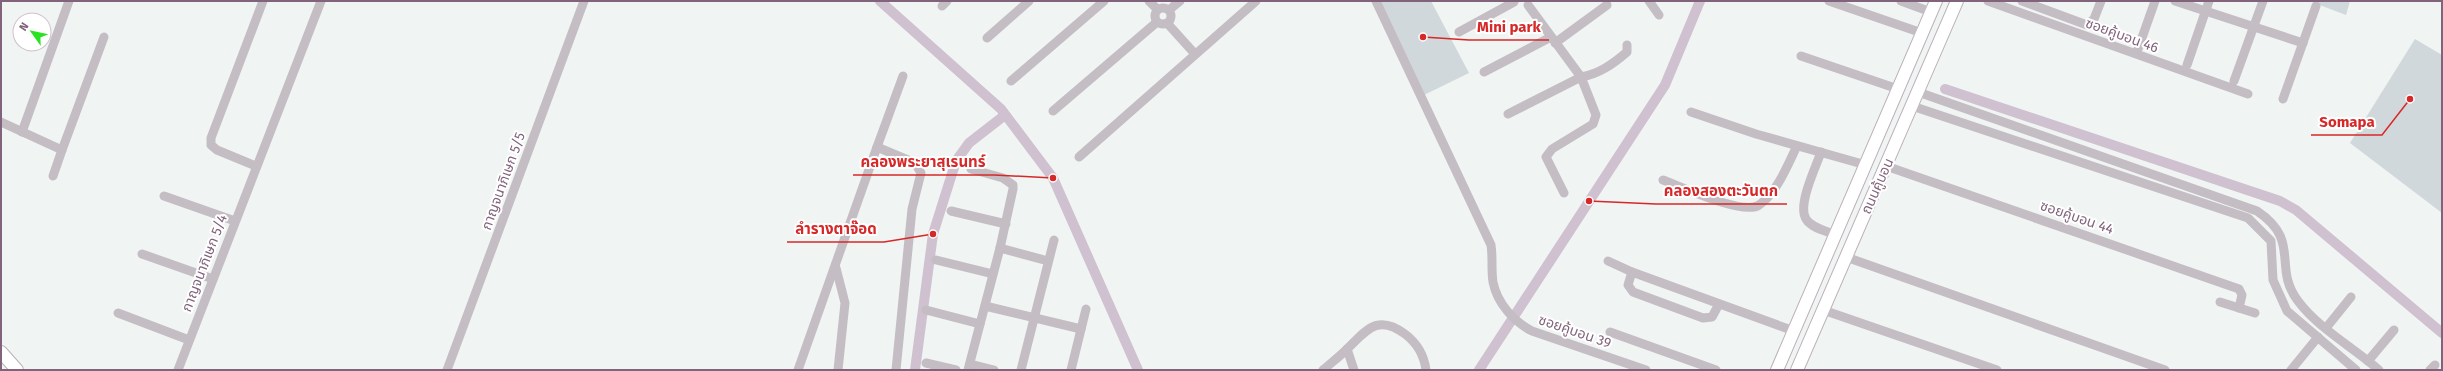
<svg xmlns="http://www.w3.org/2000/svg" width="2443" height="371" font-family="'Fira Sans','Noto Sans Thai',sans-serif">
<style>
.green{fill:#d1d8db}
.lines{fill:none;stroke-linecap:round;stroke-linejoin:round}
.canal{stroke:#cfc1cf;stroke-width:10}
.secondary-casing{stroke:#bbb1b9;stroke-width:14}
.street{stroke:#c4bdc3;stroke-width:9}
.secondary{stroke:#fff;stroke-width:12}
.labels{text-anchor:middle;stroke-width:4;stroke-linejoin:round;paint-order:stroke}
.street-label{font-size:14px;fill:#81637c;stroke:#fff}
.leader{fill:none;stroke:#d62828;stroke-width:1.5}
.callout-dot{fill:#d62828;stroke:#fff;stroke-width:1.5}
.callout-label{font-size:15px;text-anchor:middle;font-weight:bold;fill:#d62828;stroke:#fff;stroke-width:4;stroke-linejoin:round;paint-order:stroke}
</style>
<rect width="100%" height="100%" fill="#f0f4f3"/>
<!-- green -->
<g class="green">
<polygon points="1379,1 1431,1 1469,73 1422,96"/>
<polygon points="2309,1 2350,1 2346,15"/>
<polygon points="2415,39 2442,55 2442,213 2350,143"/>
</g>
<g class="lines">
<!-- canal -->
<g class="canal">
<polyline points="880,1 1001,109 1053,178 1138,370"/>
<polyline points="1945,89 2280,201 2296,210 2442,333"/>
<polyline points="915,370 933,234 956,161 969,143 1005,115"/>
<polyline points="1479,370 1665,85 1700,1"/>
</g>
<!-- secondary casing -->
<g class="secondary-casing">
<g id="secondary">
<polyline points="1,352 17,370"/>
<polyline points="1777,370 1936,1"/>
<polyline points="1797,370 1957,1"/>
</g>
</g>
<!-- street -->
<g class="street">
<polyline points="1149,1 1157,9"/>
<path d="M 1376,1 L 1491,245 C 1493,257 1491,270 1493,282 C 1497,303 1514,322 1532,331 L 1646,370"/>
<polyline points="1649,1 1659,15"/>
<polyline points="1829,1 1922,33"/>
<polyline points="1901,1 1931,12"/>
<polyline points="1988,1 2248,94"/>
<polyline points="2022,1 2087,25 2094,19 2101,1"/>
<polyline points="2175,1 2303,43"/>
<path d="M 1528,5 L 1581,77 C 1599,74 1613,64 1627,52 L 1627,45"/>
<polyline points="942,6 947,1"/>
<circle cx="1163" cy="16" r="8"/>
<polyline points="1169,10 1180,1"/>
<polyline points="1167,23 1195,54"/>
<polyline points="1459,32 1514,2"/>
<polyline points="987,38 1029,1"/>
<polyline points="1555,43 1607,5"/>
<polyline points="2138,49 2155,1"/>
<polyline points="1801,56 1898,89"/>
<polyline points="2187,65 2209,1"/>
<polyline points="1484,72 1551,37"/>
<polyline points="1011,81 1104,1"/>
<polyline points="2234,81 2263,1"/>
<path d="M 1918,92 L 2257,211 C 2302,241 2272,267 2298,301 C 2319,329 2353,347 2379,370"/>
<polyline points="2283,99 2316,6"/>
<polyline points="1912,106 2248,218 2271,241 2273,280 2287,311 2356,370"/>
<polyline points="1053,111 1157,22"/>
<polyline points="1691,112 1756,134 1866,165"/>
<polyline points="1508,114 1581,77 1596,115 1593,124 1552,149 1546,157 1564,193"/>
<polyline points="1,122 62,150 104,37"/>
<polyline points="22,132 69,1"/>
<polyline points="877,147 903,76"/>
<path d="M 1821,152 C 1816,167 1797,205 1806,219 C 1811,228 1827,231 1836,235"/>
<polyline points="1079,157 1256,1"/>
<polyline points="256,166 217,150 211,145 211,138 263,1"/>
<polyline points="1886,166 2239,289 2242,295 2239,308"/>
<polyline points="53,176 62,150"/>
<path d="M 1663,180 C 1682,187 1744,216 1759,205 C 1777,193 1788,164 1797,146"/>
<polyline points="164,196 235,221"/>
<polyline points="951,211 1006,224"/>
<polyline points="1000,248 1048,261"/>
<polyline points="142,254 213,279"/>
<polyline points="1846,257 2165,370"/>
<polyline points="936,260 993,274"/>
<polyline points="1608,261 1632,272 1794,331"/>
<polyline points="836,268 845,303 838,370"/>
<polyline points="1632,272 1628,285 1633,292 1703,318 1712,317 1719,304"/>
<polyline points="2220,302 2255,313"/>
<polyline points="985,306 1081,329"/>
<polyline points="926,310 980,324"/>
<polyline points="1823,310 1997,370"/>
<polyline points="118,313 189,340"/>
<polyline points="2326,328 2351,297"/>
<polyline points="1610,332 1716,370"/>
<polyline points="1347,349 1354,370"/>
<polyline points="2368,361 2394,330"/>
<polyline points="926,363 956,370"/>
<polyline points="970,364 994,370"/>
<polyline points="178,370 321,1"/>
<polyline points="447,370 584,1"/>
<polyline points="798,370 877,147 915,163 921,173 912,209 896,370"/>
<polyline points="968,370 1000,248 1013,189 1013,185 1003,178 971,169"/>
<polyline points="1021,370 1054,240"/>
<polyline points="1071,370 1086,309"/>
<path d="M 1323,370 C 1331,363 1339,357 1346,350 C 1366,331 1377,313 1405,334 C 1417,343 1424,355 1426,370"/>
<polyline points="2291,370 2318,337"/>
<polyline points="2430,370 2435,365"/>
</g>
<!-- secondary -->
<use href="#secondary" class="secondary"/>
</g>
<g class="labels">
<!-- street labels -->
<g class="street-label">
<text transform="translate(2122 35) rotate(20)" y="5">ซอยคู้บอน 46</text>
<text transform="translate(503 181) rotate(-70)" y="5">กาญจนาภิเษก 5/5</text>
<text transform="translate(1877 186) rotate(-66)" y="5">ถนนคู้บอน</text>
<text transform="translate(2077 217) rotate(19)" y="5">ซอยคู้บอน 44</text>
<text transform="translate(204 263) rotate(-69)" y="5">กาญจนาภิเษก 5/4</text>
<text transform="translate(1575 331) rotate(19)" y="5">ซอยคู้บอน 39</text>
</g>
</g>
<!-- callouts -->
<path class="leader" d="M1423 37L1469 40H1549M2410 99L2382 135H2311M1053 178L994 175H853M1589 201L1656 204H1787M933 234L884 242H787"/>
<g class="callout-dot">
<circle cx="1423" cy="37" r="4"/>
<circle cx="2410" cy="99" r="4"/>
<circle cx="1053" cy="178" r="4"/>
<circle cx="1589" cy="201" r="4"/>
<circle cx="933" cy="234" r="4"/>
</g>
<g class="callout-label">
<text x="1509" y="32">Mini park</text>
<text x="2347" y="127">Somapa</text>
<text x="923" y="167">คลองพระยาสุเรนทร์</text>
<text x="1721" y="196">คลองสองตะวันตก</text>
<text x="836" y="234">ลำรางตาจ๊อด</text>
</g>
<!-- border -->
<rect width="2443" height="371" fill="none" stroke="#81637c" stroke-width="4"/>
<!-- north arrow -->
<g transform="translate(32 32) rotate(303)"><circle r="19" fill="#ffffff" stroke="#cdc1cb"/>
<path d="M0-3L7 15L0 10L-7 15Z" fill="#28e321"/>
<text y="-6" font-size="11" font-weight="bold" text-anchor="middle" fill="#81637c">N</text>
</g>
</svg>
